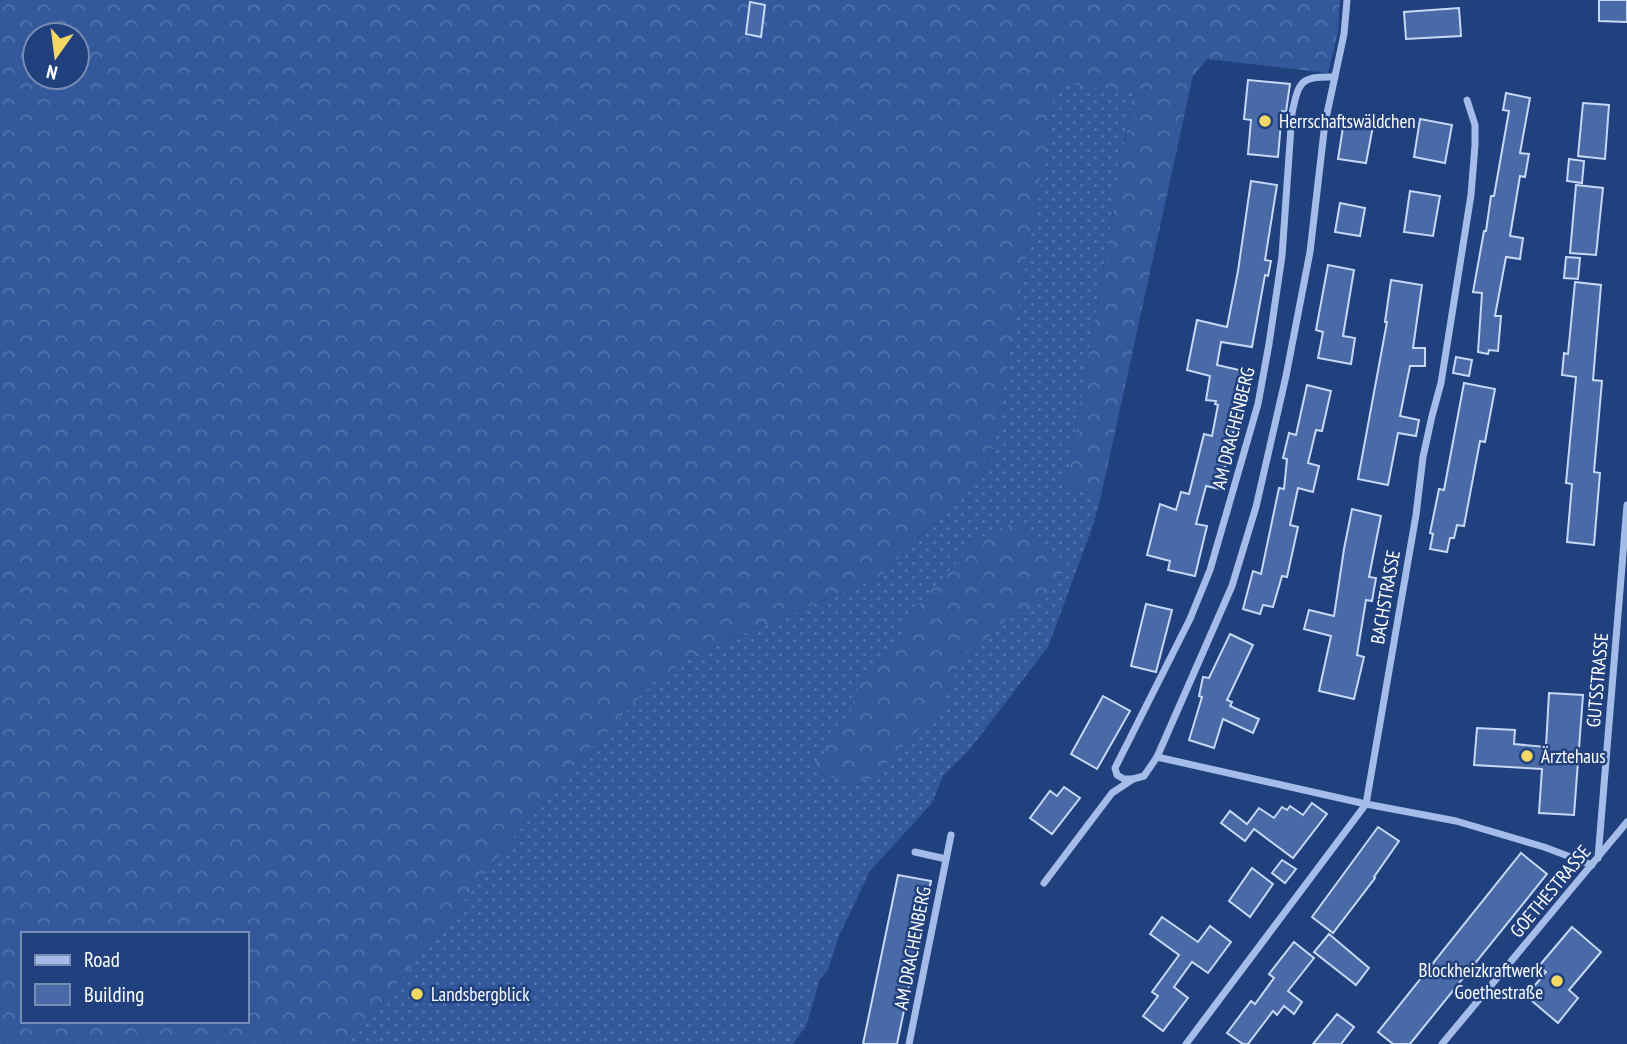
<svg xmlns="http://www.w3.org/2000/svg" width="1627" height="1044" font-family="'PT Sans Narrow',sans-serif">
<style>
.grass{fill:url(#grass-dots)}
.forest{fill:url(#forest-crowns);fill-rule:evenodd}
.building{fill:#496aa7;stroke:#c7d8f5;stroke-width:2}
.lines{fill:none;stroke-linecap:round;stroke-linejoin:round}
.street{stroke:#a4bce7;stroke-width:7}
.poi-dot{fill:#f4d864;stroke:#20407e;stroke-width:2.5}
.labels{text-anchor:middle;stroke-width:5;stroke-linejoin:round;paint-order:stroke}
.poi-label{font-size:19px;fill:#fff;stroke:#20407e;text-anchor:start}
.street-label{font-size:19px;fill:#fff;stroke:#20407e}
</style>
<defs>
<pattern id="grass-dots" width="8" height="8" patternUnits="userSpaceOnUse" patternTransform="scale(1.75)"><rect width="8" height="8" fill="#33599c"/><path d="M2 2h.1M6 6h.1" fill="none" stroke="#5272ab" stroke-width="1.8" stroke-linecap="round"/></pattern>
<pattern id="forest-crowns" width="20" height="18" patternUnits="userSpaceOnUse" patternTransform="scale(1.75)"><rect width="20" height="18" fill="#33599c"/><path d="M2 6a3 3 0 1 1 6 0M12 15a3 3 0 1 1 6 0" fill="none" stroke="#5272ab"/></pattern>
</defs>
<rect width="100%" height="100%" fill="#20407e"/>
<!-- grass -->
<polygon class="grass" points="1058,81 1133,92 1066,487 1101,496 1094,523 1048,647 970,749 943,776 932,803 870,871 839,936 828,970 820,979 806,1026 793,1044 347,1044 416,961 556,784 652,684 689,657 879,577 943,514 991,459"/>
<!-- forest -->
<g class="forest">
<path d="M 0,0 L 1340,0 L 1338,32 L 1328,73 L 1207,59 L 1193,76 L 1101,496 L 1066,487 L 1133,93 L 1058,82 L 991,459 L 943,514 L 879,577 L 689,657 L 652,684 L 556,784 L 416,961 L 347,1044 L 0,1044 ZM 35,35 L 77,35 L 77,77 L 35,77 ZM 23,934 L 247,934 L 247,1021 L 23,1021 Z"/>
<polygon points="1015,522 1030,529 1037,544 1067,563 1050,596 1030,609 1006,619 986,640 973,645 959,664 944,703 872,778 850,783 830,777 812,764 824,757 829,733 848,719 859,684 887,657 921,601 979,538"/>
</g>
<!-- building -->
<g class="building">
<polygon points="1599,0 1627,0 1627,22 1599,21"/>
<polygon points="750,2 765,5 761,37 746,34"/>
<polygon points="1459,8 1461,36 1406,39 1404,12"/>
<polygon points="1248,80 1290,84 1286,112 1282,111 1278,157 1248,154 1251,120 1244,119"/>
<polygon points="1506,93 1530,98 1520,153 1529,154 1525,177 1520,176 1510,236 1523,238 1520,259 1506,257 1495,316 1501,316 1498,351 1489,350 1488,354 1478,352 1482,293 1473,292 1484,231 1486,231 1491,196 1494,196 1509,111 1503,110"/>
<polygon points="1583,103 1609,105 1605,159 1578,156"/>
<polygon points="1420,119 1452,125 1445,163 1414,157"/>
<polygon points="1344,121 1373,126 1366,163 1338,159"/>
<polygon points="1569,159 1584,161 1582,183 1567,181"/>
<polygon points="1251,181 1277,185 1265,260 1271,261 1268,276 1265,275 1252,347 1221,342 1217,365 1248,372 1242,412 1244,412 1241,427 1235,425 1220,489 1206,486 1196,524 1207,526 1195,576 1168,570 1170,561 1147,555 1160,504 1176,510 1181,492 1189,494 1204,434 1212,436 1218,405 1215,404 1216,401 1206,400 1210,376 1187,370 1197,320 1227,327 1238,271"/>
<polygon points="1576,185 1603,188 1596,255 1570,253"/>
<polygon points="1410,191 1440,196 1433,236 1404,232"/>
<polygon points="1340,203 1365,208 1360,236 1335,232"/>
<polygon points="1566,257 1580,258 1578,279 1564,278"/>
<polygon points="1328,265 1354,270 1343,336 1355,338 1351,364 1318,358 1323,332 1316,330"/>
<polygon points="1391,280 1422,285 1413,348 1425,348 1425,366 1410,366 1400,416 1419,420 1416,436 1398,433 1388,485 1358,479 1387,322 1385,322"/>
<polygon points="1575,282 1601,285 1593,380 1602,381 1594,472 1600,473 1594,545 1567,542 1572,484 1566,483 1576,377 1562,375 1564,353 1568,354"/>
<polygon points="1456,357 1472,360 1469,376 1453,373"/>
<polygon points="1464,383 1495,389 1485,442 1480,441 1464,526 1457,525 1454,538 1450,538 1447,552 1430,549 1433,534 1430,533 1439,489 1444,490"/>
<polygon points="1307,385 1331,391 1322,431 1316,430 1308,463 1319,466 1313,492 1298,488 1290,525 1298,527 1287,577 1282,576 1273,607 1263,605 1260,614 1243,609 1253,571 1261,574 1279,488 1284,489 1287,459 1283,458 1289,433 1296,435"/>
<polygon points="1352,509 1381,516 1369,577 1376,578 1372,601 1366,600 1357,655 1364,657 1354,699 1319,691 1331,636 1304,629 1309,610 1334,616 1344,549"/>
<polygon points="1146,604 1172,610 1156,672 1131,666"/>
<polygon points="1230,634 1253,645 1227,700 1232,702 1230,706 1259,719 1253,733 1223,719 1214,748 1189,740 1202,697 1199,696 1203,677 1209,678"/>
<polygon points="1549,693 1583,695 1574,815 1539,813 1542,769 1474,765 1477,728 1515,730 1514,744 1546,747"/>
<polygon points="1103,696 1130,711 1097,769 1071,754"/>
<polygon points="1064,787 1080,798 1052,834 1030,818 1050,791 1057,796"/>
<polygon points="1312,803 1327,814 1293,858 1254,829 1245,841 1221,823 1230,811 1247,824 1259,808 1274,818 1282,807 1287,810 1290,806 1303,815"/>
<polygon points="1378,827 1399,841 1374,877 1375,878 1333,933 1312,917"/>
<polygon points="1521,853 1547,874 1410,1044 1393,1044 1378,1032"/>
<polygon points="1282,860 1296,869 1285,883 1272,873"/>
<polygon points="1252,868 1273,884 1250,917 1229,901"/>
<polygon points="898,875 931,881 897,1044 863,1044"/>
<polygon points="1162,917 1198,942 1210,926 1231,942 1208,973 1192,962 1174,987 1188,998 1163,1031 1143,1016 1158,996 1152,992 1179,955 1150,934"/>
<polygon points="1572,927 1601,952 1569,990 1578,998 1558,1023 1526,996 1546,972 1539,966"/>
<polygon points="1329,934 1369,968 1356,985 1314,952"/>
<polygon points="1294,942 1314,958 1288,991 1302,1002 1294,1014 1284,1006 1277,1015 1273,1011 1248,1044 1243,1044 1227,1033 1251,1001 1255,1004 1274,978 1269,974"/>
<polygon points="1337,1014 1354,1027 1341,1044 1313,1044"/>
</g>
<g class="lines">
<!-- street -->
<g class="street">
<polyline points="1347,0 1344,34 1325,123 1310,252 1286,376 1256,507 1232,586 1157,757 1366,804 1456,821 1544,847 1592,865"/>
<path d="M 1133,779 L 1124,779 L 1117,775 L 1115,768 L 1190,619 L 1210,570 L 1258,404 L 1269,344 L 1282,256 L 1292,113 C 1299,81 1300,76 1335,77"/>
<polyline points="915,852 946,859"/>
<polyline points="1598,858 1627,505"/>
<polyline points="1044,883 1112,793 1133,779 1144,776 1157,757"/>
<polyline points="909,1044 951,835"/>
<polyline points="1186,1044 1366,804 1416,515 1423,457 1432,416 1441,383 1471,195 1475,145 1475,125 1467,100"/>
<polyline points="1442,1044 1627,822"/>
</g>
</g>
<!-- markers -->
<g class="poi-dot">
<circle cx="1265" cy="121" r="7"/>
<circle cx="1527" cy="756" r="7"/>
<circle cx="1557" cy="981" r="7"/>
<circle cx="417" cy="994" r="7"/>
</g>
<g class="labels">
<!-- poi labels -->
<g class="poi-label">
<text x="1279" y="128">Herrschaftswäldchen</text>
<text x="1541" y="763">Ärztehaus</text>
<text x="1543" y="977" text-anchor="end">Blockheizkraftwerk<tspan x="1543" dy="22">Goethestraße</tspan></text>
<text x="431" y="1001">Landsbergblick</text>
</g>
<!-- street labels -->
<g class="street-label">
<text transform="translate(1233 428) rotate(-76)" y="7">AM DRACHENBERG</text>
<text transform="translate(1385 597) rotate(-80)" y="7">BACHSTRASSE</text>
<text transform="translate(1597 680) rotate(-85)" y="7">GUTSSTRASSE</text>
<text transform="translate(1550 891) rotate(-50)" y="7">GOETHESTRASSE</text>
<text transform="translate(912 948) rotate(-79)" y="7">AM DRACHENBERG</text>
</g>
</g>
<!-- legend -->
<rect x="21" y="932" width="228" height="91" fill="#20407e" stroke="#798cb2" stroke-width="2"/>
<rect x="35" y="955" width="35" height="10" fill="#a4bce7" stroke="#798cb2" stroke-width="2"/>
<text x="84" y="967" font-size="21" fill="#ffffff">Road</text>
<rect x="35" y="984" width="35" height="21" fill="#496aa7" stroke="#798cb2" stroke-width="2"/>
<text x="84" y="1002" font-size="21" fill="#ffffff">Building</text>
<!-- north arrow -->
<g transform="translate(56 56) rotate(194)"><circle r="33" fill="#20407e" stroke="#798cb2" stroke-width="2"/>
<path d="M0-5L12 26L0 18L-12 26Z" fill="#f4d864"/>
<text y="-10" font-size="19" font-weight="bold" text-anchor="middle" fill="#ffffff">N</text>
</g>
</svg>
